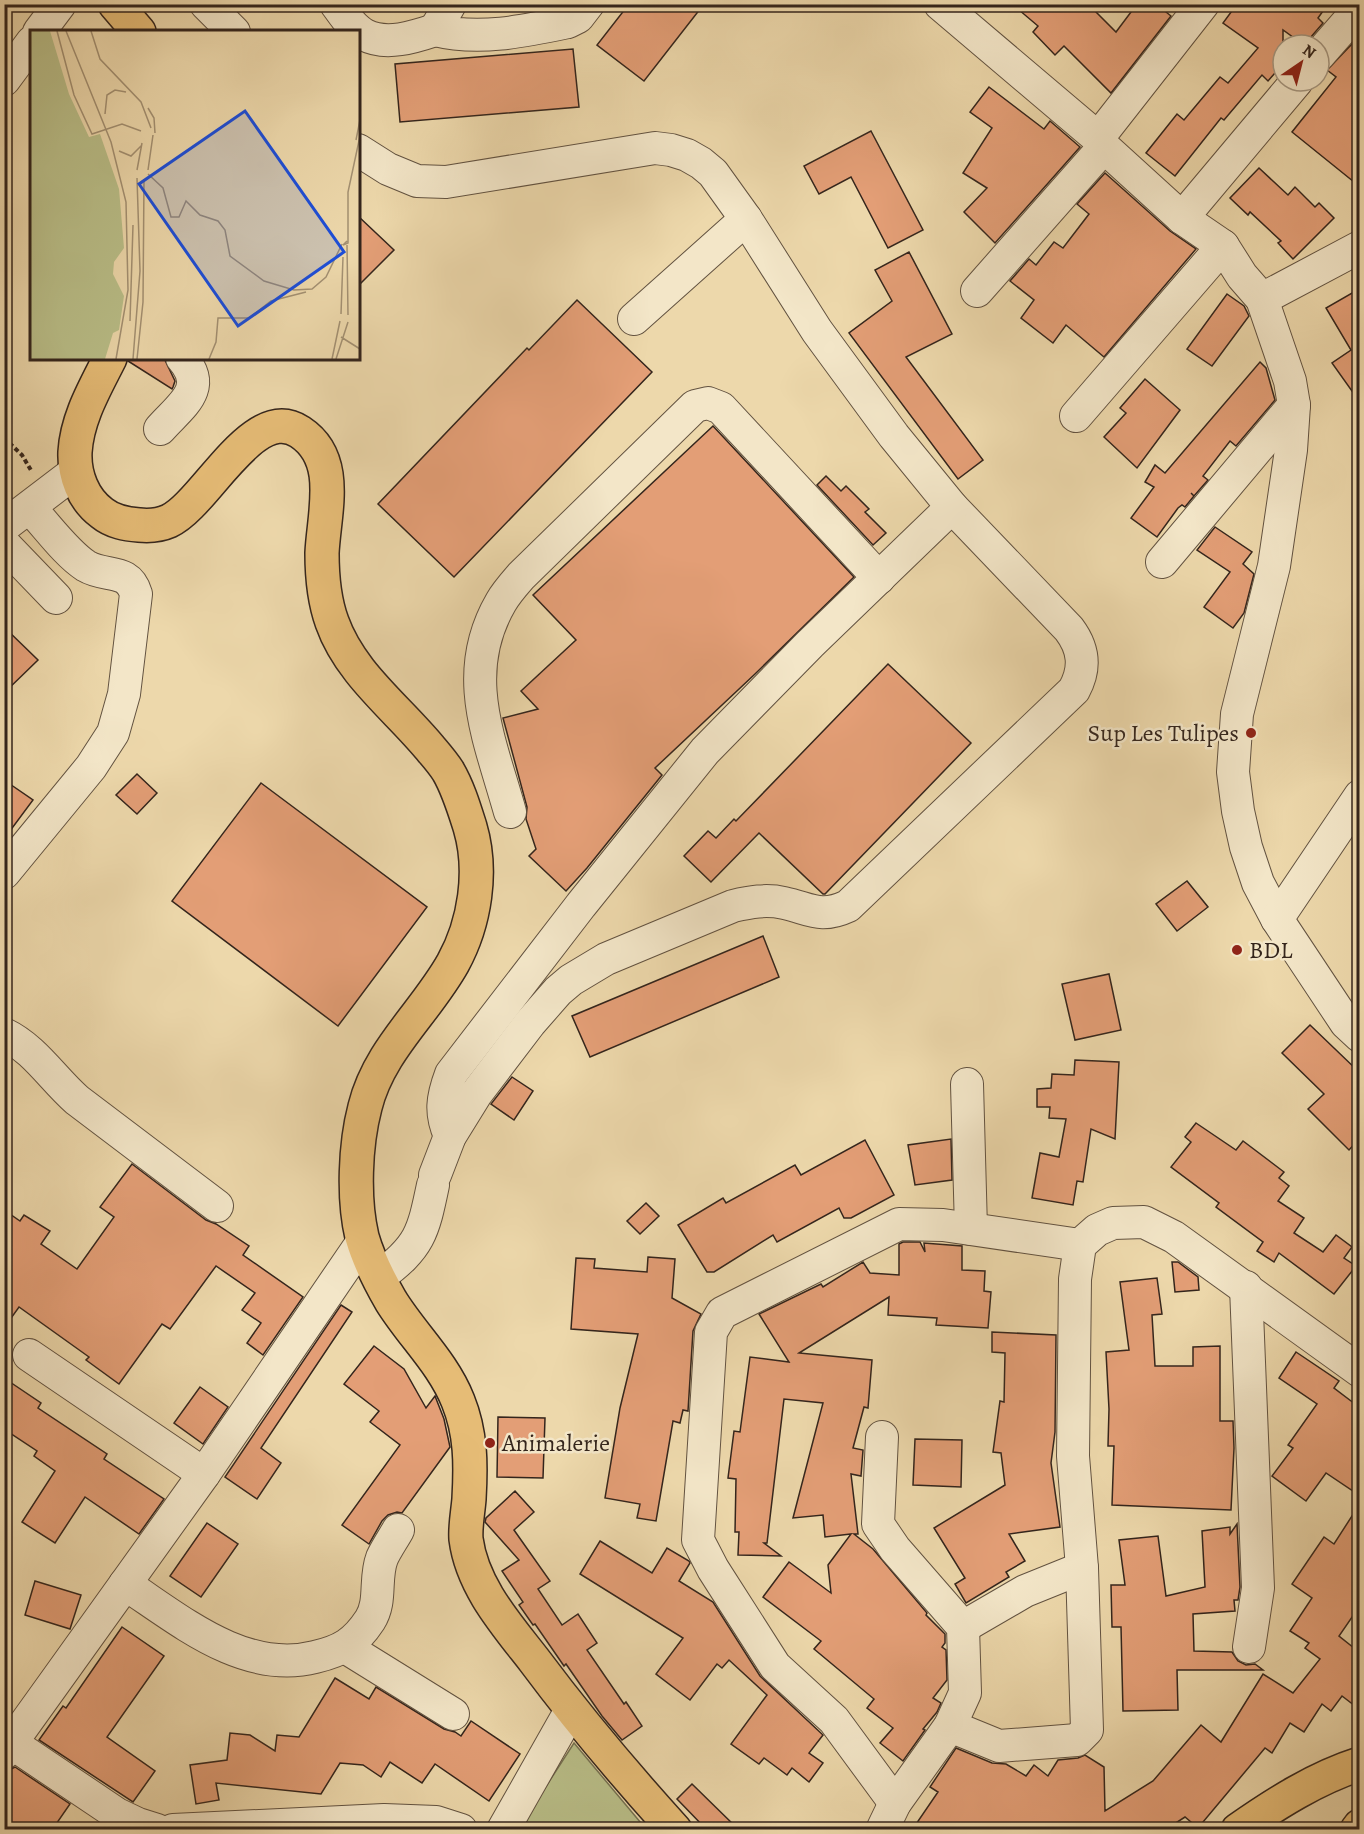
<svg xmlns="http://www.w3.org/2000/svg" width="1364" height="1834" font-family="Alegreya,serif">
<style>
.green{fill:#b9be88;stroke:#767252;stroke-width:1.5}
.building{fill:#e39e76;stroke:#34251c;stroke-width:1.5}
.lines{fill:none;stroke-linecap:round;stroke-linejoin:round}
.minor-casing{stroke:#625240;stroke-width:34}
.major-casing{stroke:#34251c;stroke-width:36}
.path{stroke:#34251c;stroke-width:4;stroke-dasharray:4.5 3;stroke-linecap:butt}
.minor{stroke:#f3e6c8;stroke-width:32}
.major{stroke:#e6bc76;stroke-width:33}
.poi-dot{fill:#8f2418;stroke:#f3e6c8;stroke-width:2}
.labels{text-anchor:middle;stroke-width:5;stroke-linejoin:round;paint-order:stroke}
.poi-label{font-size:24px;fill:#34251c;stroke:#f3e6c8;text-anchor:start}
.inset-road{fill:none;stroke:#a39072;stroke-width:1.5}
.view{fill:#1d4ed8;fill-opacity:0.15;stroke:#1d4ed8;stroke-width:3}
.inset-edge{fill:none;stroke:#34251c;stroke-width:3}
</style>
<rect width="100%" height="100%" fill="#edd8ab"/>
<filter id="stains"><feTurbulence type="fractalNoise" baseFrequency=".00333" numOctaves="4"/><feColorMatrix values="0 0 0 0 .2 0 0 0 0 .09 0 0 0 0 .02 0 0 0 .5 -.17"/></filter>
<radialGradient id="worn" r=".72"><stop offset=".6" stop-color="#630" stop-opacity="0"/><stop offset="1" stop-color="#630" stop-opacity=".3"/></radialGradient>
<!-- green -->
<polygon class="green" points="574,1743 646,1829 527,1829 525,1819"/>
<!-- building -->
<g class="building">
<polygon points="629,4 704,4 644,81 597,45"/>
<polygon points="1012,4 1088,4 1116,32 1137,4 1156,4 1171,16 1111,93 1064,46 1055,55 1033,32 1038,26"/>
<polygon points="1237,4 1328,4 1318,18 1323,23 1304,45 1283,30 1283,64 1268,81 1262,75 1224,120 1221,118 1175,176 1146,153 1177,114 1184,120 1220,77 1228,83 1258,48 1223,23"/>
<polygon points="1352,44 1359,50 1359,186 1292,132 1336,77 1327,70"/>
<polygon points="573,49 579,107 400,122 395,64"/>
<polygon points="989,87 1044,129 1050,121 1080,147 995,243 964,212 987,188 963,173 992,128 970,112"/>
<polygon points="871,131 923,230 888,248 851,177 819,194 804,166"/>
<polygon points="1259,168 1288,195 1295,187 1315,207 1319,203 1334,218 1293,259 1278,243 1281,241 1250,212 1248,215 1230,198"/>
<polygon points="1105,173 1170,231 1196,249 1104,357 1066,325 1053,343 1021,318 1034,300 1010,281 1029,259 1036,265 1054,242 1063,248 1089,214 1077,204"/>
<polygon points="358,216 394,250 358,286"/>
<polygon points="909,252 952,334 906,357 983,460 958,479 849,333 892,301 875,270"/>
<polygon points="1359,289 1359,401 1332,363 1351,350 1326,308"/>
<polygon points="1227,294 1244,306 1249,316 1212,366 1187,349"/>
<polygon points="577,300 652,372 454,577 378,504 527,348 529,350"/>
<polygon points="128,358 164,358 175,381 173,387 172,389 128,361"/>
<polygon points="1260,362 1266,368 1275,400 1236,446 1230,441 1203,476 1208,480 1194,496 1191,493 1194,496 1185,507 1182,505 1178,508 1157,537 1131,518 1154,487 1145,482 1155,465 1165,473"/>
<polygon points="1145,379 1180,410 1137,468 1104,437 1126,413 1120,408"/>
<polygon points="713,426 854,577 755,674 655,768 662,775 587,868 566,891 529,856 536,849 526,819 527,807 503,718 538,709 521,691 576,640 533,595"/>
<polygon points="826,476 841,491 846,486 869,509 865,512 886,533 873,545 817,485"/>
<polygon points="1215,527 1252,552 1243,564 1254,574 1244,613 1233,628 1204,607 1230,572 1197,550"/>
<polygon points="4,627 38,660 4,693"/>
<polygon points="888,664 971,743 825,894 823,894 759,833 711,882 684,856 708,831 716,838 734,819 736,821"/>
<polygon points="137,774 157,793 137,814 116,795"/>
<polygon points="4,780 33,800 4,839"/>
<polygon points="261,783 427,907 338,1026 172,901"/>
<polygon points="1187,881 1208,907 1177,931 1156,904"/>
<polygon points="763,936 779,977 590,1057 572,1016"/>
<polygon points="1109,974 1121,1030 1075,1040 1062,984"/>
<polygon points="1310,1025 1359,1072 1359,1139 1349,1150 1308,1109 1324,1094 1282,1053"/>
<polygon points="1075,1060 1119,1062 1115,1139 1091,1129 1083,1182 1077,1181 1073,1205 1032,1198 1040,1153 1059,1157 1066,1119 1049,1118 1050,1107 1037,1107 1037,1089 1051,1088 1052,1074 1074,1075"/>
<polygon points="512,1077 533,1091 514,1120 491,1104"/>
<polygon points="1196,1123 1236,1150 1243,1141 1284,1172 1279,1178 1289,1186 1278,1201 1304,1218 1294,1233 1323,1252 1336,1235 1352,1247 1344,1258 1356,1266 1334,1294 1279,1253 1274,1262 1257,1251 1263,1242 1216,1207 1219,1203 1171,1167 1191,1142 1185,1137"/>
<polygon points="951,1139 952,1180 915,1185 908,1145"/>
<polygon points="865,1140 894,1195 851,1218 844,1218 839,1208 777,1242 773,1235 714,1272 707,1272 678,1225 723,1198 726,1203 795,1165 801,1175"/>
<polygon points="132,1164 206,1220 216,1224 249,1246 243,1255 303,1297 263,1355 247,1343 261,1323 242,1310 255,1293 216,1266 170,1329 162,1324 119,1384 86,1360 89,1357 19,1307 4,1328 4,1210 20,1221 24,1215 50,1231 41,1244 77,1269 114,1217 100,1207"/>
<polygon points="646,1203 659,1216 640,1234 627,1221"/>
<polygon points="903,1242 920,1242 925,1252 924,1243 962,1246 962,1270 985,1271 984,1291 991,1292 988,1328 936,1325 937,1318 888,1315 889,1297 799,1353 872,1360 868,1408 864,1407 853,1448 863,1450 861,1476 851,1474 858,1534 854,1534 873,1549 927,1613 926,1615 945,1634 945,1643 942,1647 946,1650 947,1680 933,1698 941,1703 937,1712 923,1729 925,1730 903,1761 880,1743 893,1728 867,1708 874,1699 814,1649 821,1641 763,1597 789,1562 831,1593 828,1565 851,1534 825,1537 823,1515 793,1518 823,1403 784,1399 767,1543 764,1543 781,1556 738,1555 739,1532 735,1532 736,1479 728,1478 734,1431 740,1432 750,1357 789,1362 759,1314 821,1284 823,1287 863,1262 870,1273 899,1275 899,1244"/>
<polygon points="648,1257 675,1259 672,1298 701,1314 693,1331 688,1411 683,1410 680,1423 673,1421 656,1521 637,1518 640,1504 605,1498 620,1408 638,1334 571,1329 576,1258 595,1259 594,1268 647,1272"/>
<polygon points="1172,1262 1178,1262 1198,1277 1199,1290 1175,1292"/>
<polygon points="1157,1278 1162,1314 1152,1315 1155,1366 1193,1366 1193,1347 1220,1346 1220,1421 1233,1421 1234,1448 1231,1510 1112,1505 1114,1446 1108,1446 1109,1409 1106,1352 1129,1350 1120,1282"/>
<polygon points="341,1305 352,1312 261,1448 281,1463 257,1499 225,1477"/>
<polygon points="992,1332 1056,1335 1055,1432 1051,1463 1060,1527 1009,1534 1025,1561 1006,1572 1009,1577 966,1603 955,1584 965,1578 934,1528 1005,1485 1001,1453 993,1452 1000,1401 1004,1402 1005,1353 992,1352"/>
<polygon points="374,1346 404,1369 426,1408 435,1396 444,1419 450,1447 402,1513 397,1512 388,1515 382,1521 369,1544 342,1525 400,1445 370,1422 379,1411 344,1384"/>
<polygon points="1296,1352 1339,1381 1334,1388 1359,1407 1359,1495 1326,1473 1306,1501 1272,1476 1293,1448 1288,1445 1317,1404 1279,1378"/>
<polygon points="4,1378 41,1403 38,1408 107,1454 104,1459 164,1499 139,1534 85,1497 55,1543 22,1522 55,1471 34,1456 37,1451 4,1429"/>
<polygon points="200,1387 228,1407 203,1444 174,1423"/>
<polygon points="498,1417 545,1418 543,1478 497,1477"/>
<polygon points="915,1439 962,1440 961,1487 913,1485"/>
<polygon points="515,1491 534,1512 514,1530 550,1581 538,1589 562,1625 578,1614 597,1643 587,1650 624,1704 626,1702 642,1726 622,1740 602,1716 566,1664 564,1666 535,1624 533,1625 519,1605 523,1602 502,1571 519,1560 485,1522 486,1518"/>
<polygon points="1359,1505 1359,1607 1339,1636 1359,1652 1359,1709 1342,1696 1331,1711 1322,1704 1304,1732 1290,1723 1272,1753 1265,1748 1198,1828 1185,1817 1165,1830 912,1830 938,1792 930,1787 956,1748 992,1763 1006,1764 1026,1776 1034,1765 1048,1776 1058,1760 1078,1758 1085,1755 1104,1767 1105,1811 1153,1781 1201,1725 1221,1742 1263,1674 1293,1693 1320,1659 1305,1648 1309,1643 1290,1631 1312,1598 1292,1584 1324,1537 1334,1544"/>
<polygon points="207,1523 238,1544 201,1597 170,1576"/>
<polygon points="1237,1524 1240,1587 1238,1600 1234,1600 1235,1611 1193,1614 1194,1651 1232,1652 1238,1661 1246,1665 1255,1664 1263,1670 1177,1670 1178,1710 1123,1711 1121,1627 1112,1627 1111,1585 1125,1585 1119,1540 1158,1536 1166,1596 1205,1587 1202,1531 1230,1527 1230,1534"/>
<polygon points="600,1541 652,1573 667,1548 689,1561 690,1563 679,1581 713,1602 760,1676 823,1735 809,1753 823,1763 809,1782 792,1768 787,1775 764,1758 759,1764 731,1744 767,1695 729,1660 722,1668 717,1664 690,1700 656,1674 683,1638 580,1574"/>
<polygon points="35,1581 81,1595 70,1629 25,1615"/>
<polygon points="122,1627 164,1656 107,1737 155,1771 133,1802 39,1740 63,1706 66,1708"/>
<polygon points="335,1678 369,1699 376,1687 444,1729 455,1732 461,1736 471,1721 520,1754 489,1801 435,1764 422,1783 390,1762 381,1777 363,1765 340,1763 321,1794 216,1783 219,1800 196,1804 190,1765 227,1760 230,1733 250,1735 275,1751 277,1735 299,1737"/>
<polygon points="15,1767 70,1804 52,1830 17,1830 4,1820 4,1776 9,1770"/>
<polygon points="692,1784 739,1830 707,1830 677,1799"/>
</g>
<g class="lines">
<!-- minor casing -->
<g class="minor-casing">
<g id="minor">
<polyline points="206,4 234,32"/>
<path d="M 336,4 C 344,15 353,29 365,35 C 386,46 414,37 435,30"/>
<path d="M 450,4 L 435,30 C 479,41 525,31 568,22 L 578,17 L 588,4"/>
<polyline points="940,4 1098,138 1104,147 1182,218 1223,246 1242,276 1262,299 1290,381 1294,405 1291,450 1274,566 1237,714 1233,772 1238,811 1246,847 1258,883 1277,919 1346,1023 1360,1036"/>
<polyline points="39,32 60,4"/>
<polyline points="1319,55 1360,8"/>
<polyline points="4,80 32,42"/>
<polyline points="1098,138 1203,4"/>
<path d="M 358,150 L 388,169 L 417,181 L 446,182 L 655,148 L 671,150 L 687,155 L 701,163 L 713,173 L 746,219 L 817,331 L 894,436 L 952,507 L 1069,629 C 1084,649 1086,668 1074,690 L 848,906 C 820,919 811,909 784,903 C 766,899 750,902 733,906 L 606,959 L 571,980 L 558,991 L 530,1023 L 476,1094 L 450,1136 L 435,1175"/>
<polyline points="1182,218 1297,81"/>
<polyline points="977,291 1104,147"/>
<polyline points="1262,299 1360,247"/>
<polyline points="634,319 746,219"/>
<polyline points="1076,416 1223,246"/>
<path d="M 160,429 C 181,405 209,389 182,358"/>
<polyline points="4,526 75,472"/>
<polyline points="4,544 56,598"/>
<polyline points="1162,562 1294,405"/>
<path d="M 510,812 C 490,740 459,674 501,602 C 506,593 514,584 521,576 L 695,406 L 708,403 L 721,408 L 879,578"/>
<path d="M 4,873 L 91,767 L 113,733 L 124,694 L 136,594 C 128,567 106,578 86,566 C 66,553 47,526 30,508"/>
<polyline points="1277,919 1360,796"/>
<path d="M 4,1034 C 35,1049 52,1078 77,1100 L 217,1206"/>
<polyline points="967,1084 971,1229"/>
<path d="M 450,1136 C 440,1113 442,1098 451,1074 L 581,905 L 705,751 L 810,644 L 952,507"/>
<path d="M 379,1277 C 420,1247 423,1233 433,1185"/>
<polyline points="1246,1287 1258,1588 1249,1647"/>
<polyline points="29,1355 204,1474"/>
<path d="M 125,1584 C 180,1620 244,1675 315,1657 C 341,1651 355,1643 370,1620 C 382,1601 374,1579 382,1558 C 386,1549 393,1539 398,1530"/>
<polyline points="963,1627 1025,1591 1082,1568"/>
<polyline points="345,1647 453,1714"/>
<polyline points="950,1726 999,1746 1077,1740 1087,1730 1082,1568 1073,1456 1075,1279 1080,1245 1097,1230 1113,1223 1144,1222 1174,1237 1360,1371"/>
<polyline points="4,1738 117,1814 138,1824 157,1830"/>
<polyline points="4,1753 204,1474 363,1241"/>
<polyline points="895,1803 834,1720 775,1666 713,1569 698,1540 711,1332 722,1313 899,1224 943,1225 1080,1245"/>
<polyline points="173,1830 384,1820 436,1822 461,1830"/>
<polyline points="503,1830 571,1710"/>
<polyline points="882,1830 895,1803 950,1726 965,1693 963,1627 895,1549 878,1524 882,1437"/>
</g>
</g>
<!-- major casing -->
<g class="major-casing">
<g id="major">
<polyline points="115,4 139,32"/>
<path d="M 110,358 C 95,388 77,418 75,452 C 74,475 83,499 102,513 C 113,522 126,524 139,525 C 149,526 160,525 169,521 C 206,504 253,401 300,432 C 341,459 324,512 322,553 C 322,576 324,600 332,622 C 350,673 396,707 430,748 C 436,755 443,763 448,771 C 458,788 464,808 470,827 C 483,871 475,923 453,963 C 425,1013 379,1050 365,1107 C 355,1145 353,1199 362,1237 C 368,1258 380,1282 391,1301 C 412,1335 443,1363 458,1401 C 471,1433 471,1464 469,1499 C 468,1512 465,1526 466,1539 C 472,1586 506,1624 534,1660 C 578,1719 625,1775 675,1830"/>
<path d="M 1238,1830 C 1275,1804 1316,1778 1360,1764"/>
<polyline points="1357,1830 1360,1826"/>
</g>
</g>
<!-- path -->
<polyline class="path" points="4,438 22,455 32,472"/>
<!-- minor -->
<use href="#minor" class="minor"/>
<!-- major -->
<use href="#major" class="major"/>
</g>
<!-- markers -->
<g class="poi-dot">
<circle cx="1251" cy="733" r="6"/>
<circle cx="1237" cy="950" r="6"/>
<circle cx="490" cy="1443" r="6"/>
</g>
<g class="labels">
<!-- poi labels -->
<g class="poi-label">
<text x="1239" y="741" text-anchor="end">Sup Les Tulipes</text>
<text x="1249" y="958">BDL</text>
<text x="502" y="1451">Animalerie</text>
</g>
</g>
<!-- overview -->
<g transform="translate(30 30)">
<rect width="330" height="330" fill="#edd8ab"/>
<path d="M 0,1 L 20,1 L 39,64 L 59,107 L 70,104 L 89,159 L 94,218 L 84,232 L 83,244 L 94,266 L 89,300 L 83,303 L 75,329 L 0,329 Z" fill="#b9be88"/>
<path class="inset-road" d="M 27,1 L 44,65 L 62,104 L 92,94 L 111,101M 36,1 L 81,112 L 96,172 L 98,260 L 86,329M 61,1 L 70,29 L 111,72 L 121,98M 118,78 L 124,88 L 125,103M 75,84 L 77,65 L 85,60 L 96,62M 326,110 L 330,90M 89,121 L 101,126 L 112,115M 107,140 L 112,113M 118,140 L 123,105M 118,144 L 133,158 L 141,187 L 149,187 L 156,171 L 170,185 L 188,191 L 195,200 L 200,226 L 234,251 L 264,260 L 282,259 L 296,247 L 312,214M 317,211 L 313,215 L 318,213 L 318,162 L 330,106M 317,215 L 318,285M 311,284 L 313,227M 100,291 L 103,195M 311,307 L 330,319M 103,329 L 110,241 L 107,148M 107,329 L 113,272 L 114,149M 179,329 L 186,312 L 188,288 L 219,288 L 241,271 L 276,262M 302,329 L 310,291M 306,329 L 318,292"/>
<path class="view" d="M 215,81 L 314,222 L 208,296 L 109,154 Z"/>
<rect width="330" height="330" class="inset-edge"/>
</g>
<!-- margin -->
<rect width="1364" height="1834" fill="none" stroke="#edd8ab" stroke-width="24"/>
<rect x="6" y="6" width="1352" height="1822" fill="none" stroke="#34251c" stroke-width="3"/>
<rect x="12" y="12" width="1340" height="1810" fill="none" stroke="#34251c" stroke-width="1.5"/>
<!-- north arrow -->
<g transform="translate(1301 63) rotate(35)"><circle r="28" fill="#f3e6c8" stroke="#a79983" stroke-width="1.5"/>
<path d="M0-4.5L10 22L0 15L-10 22Z" fill="#8f2418"/>
<text y="-9" font-size="16" font-weight="bold" text-anchor="middle" fill="#34251c">N</text>
</g>
<rect width="100%" height="100%" filter="url(#stains)"/>
<rect width="100%" height="100%" fill="url(#worn)"/>
</svg>
